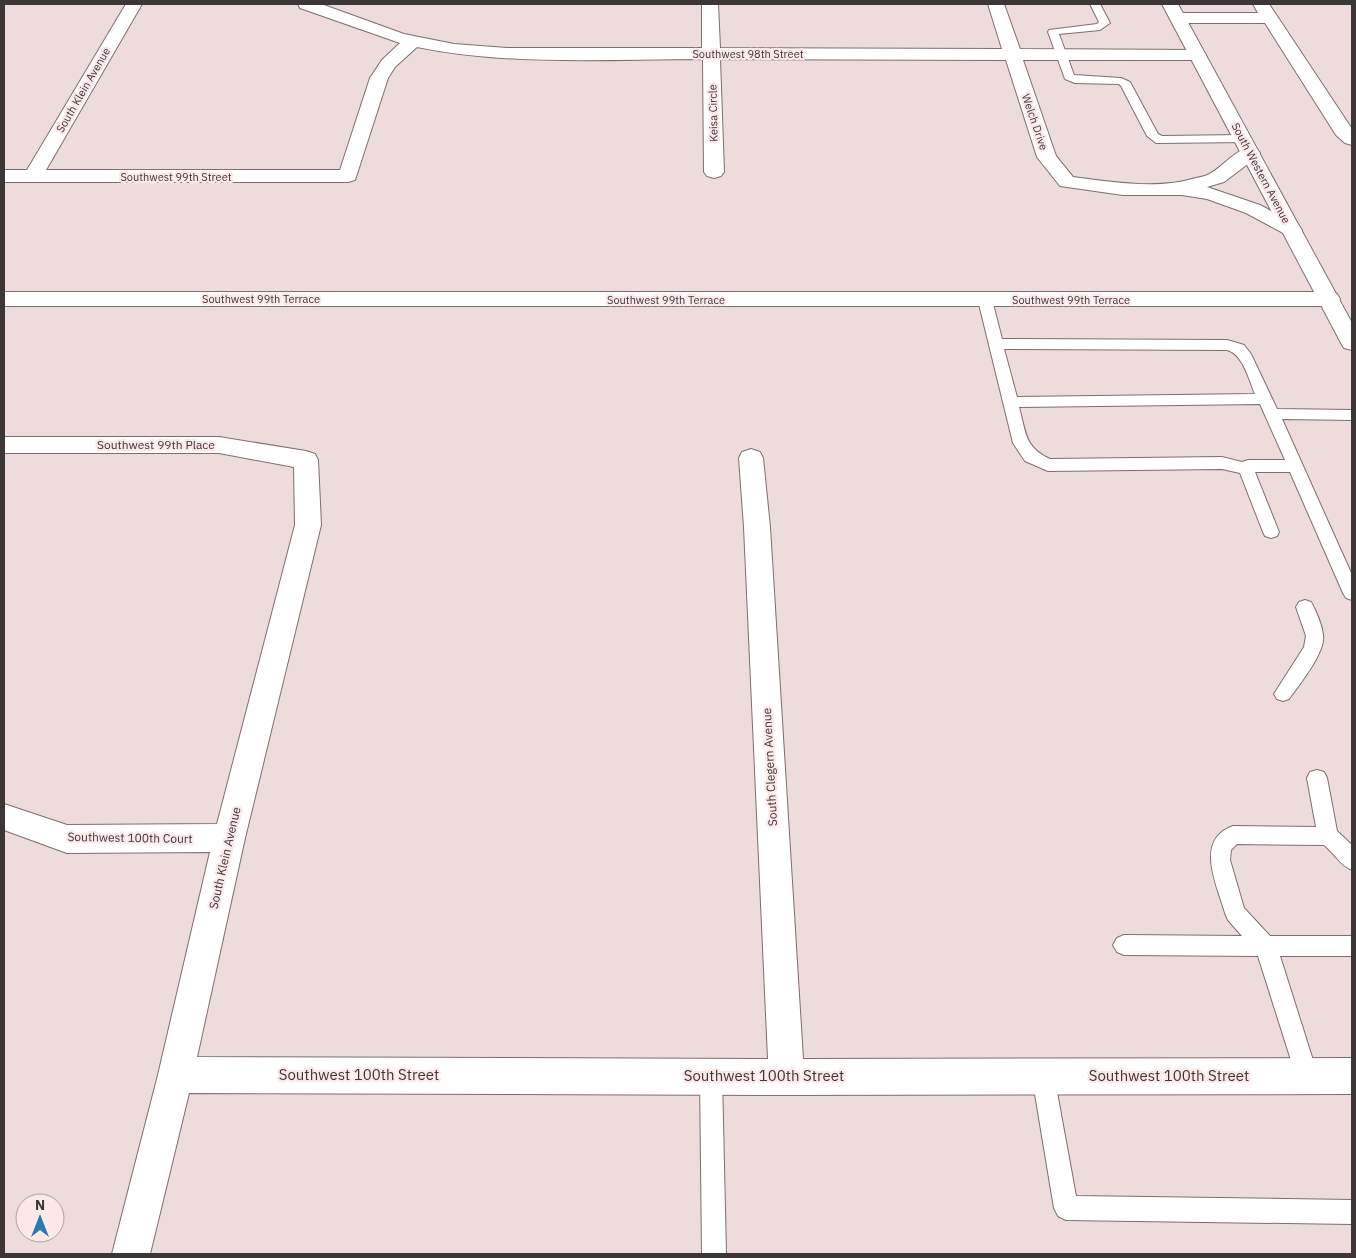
<svg xmlns="http://www.w3.org/2000/svg" width="1356" height="1258" font-family="'IBM Plex Sans',sans-serif">
<style>
.lines{fill:none;stroke-linecap:round;stroke-linejoin:round}
.lane-casing{stroke:#7f6e6e;stroke-width:2}
.street-casing{stroke:#7f6e6e;stroke-width:2}
.secondary-casing{stroke:#7f6e6e;stroke-width:2}
.lane{fill:#fff;fill-rule:evenodd}
.street{fill:#fff;fill-rule:evenodd}
.secondary{fill:#fff;fill-rule:evenodd}
.labels{text-anchor:middle;stroke-width:4.5;stroke-linejoin:round;paint-order:stroke}
.far-street-label{font-size:11px;fill:#3d3636;stroke:#fce8e9}
.street-label{font-size:12px;fill:#3d3636;stroke:#fce8e9}
.near-street-label{font-size:15px;fill:#3d3636;stroke:#fce8e9}
</style>
<rect width="100%" height="100%" fill="#eedbdb"/>
<g class="lines">
<!-- lane casing -->
<g class="lane-casing">
<g id="lane">
<polygon points="1090,4 1100,4 1110,23 1100,30 1059,34 1074,75 1121,78 1130,82 1158,134 1162,136 1243,135 1247,136 1249,139 1247,142 1156,143 1147,136 1121,86 1119,84 1075,83 1065,79 1048,32 1049,30 1097,24 1099,22"/>
<path d="M 985,296 L 990,297 L 992,300 L 1002,339 L 1227,340 L 1244,345 L 1251,354 L 1277,409 L 1352,410 L 1352,420 L 1282,419 L 1352,575 L 1352,600 L 1346,598 L 1343,593 L 1290,472 L 1255,472 L 1279,532 L 1277,536 L 1271,538 L 1265,536 L 1263,532 L 1240,473 L 1222,469 L 1048,471 L 1025,461 L 1013,443 L 978,300 L 980,297 ZM 1004,349 L 1227,350 C 1243,354 1249,380 1255,394 L 1017,397 ZM 1260,404 L 1285,460 L 1248,460 L 1242,462 L 1222,457 L 1050,459 C 1024,447 1026,432 1019,407 Z"/>
<path d="M 1305,600 L 1311,602 C 1316,611 1322,625 1323,635 C 1326,652 1299,685 1289,699 L 1283,701 L 1277,699 L 1274,694 L 1304,647 L 1306,636 L 1296,607 L 1299,602 Z"/>
<path d="M 1317,770 L 1324,772 L 1327,778 L 1337,831 L 1352,845 L 1352,870 C 1341,866 1334,853 1324,845 L 1237,844 L 1231,850 L 1230,860 L 1244,908 L 1270,936 L 1352,936 L 1352,956 L 1280,956 L 1318,1076 L 1315,1084 L 1307,1087 L 1299,1084 L 1296,1076 L 1258,956 L 1124,955 L 1117,952 L 1113,945 L 1117,938 L 1124,935 L 1242,936 L 1228,920 L 1225,913 C 1217,885 1194,840 1233,826 L 1316,827 L 1307,778 L 1310,772 Z"/>
<polygon points="711,1065 719,1068 722,1076 726,1254 702,1254 700,1076 703,1068"/>
<polygon points="1043,1065 1051,1068 1054,1076 1076,1196 1352,1200 1352,1224 1066,1220 1058,1216 1054,1208 1032,1076 1035,1068"/>
</g>
</g>
<!-- street casing -->
<g class="street-casing">
<g id="street">
<path d="M 126,4 L 142,4 L 46,170 L 340,170 L 370,78 L 382,60 L 400,43 L 300,8 L 298,4 L 321,4 L 404,34 L 454,44 L 507,48 L 702,48 L 702,4 L 718,4 L 720,48 L 1002,49 L 988,4 L 1004,4 L 1020,49 L 1197,50 L 1203,51 L 1206,55 L 1203,59 L 1197,60 L 1023,60 L 1056,156 L 1073,177 C 1113,182 1157,190 1196,178 C 1201,177 1207,176 1211,173 C 1226,165 1238,144 1257,149 L 1260,153 L 1257,157 L 1224,182 L 1207,187 L 1260,205 L 1299,226 L 1302,230 L 1299,234 L 1292,236 L 1285,234 L 1246,213 L 1207,199 L 1182,195 L 1123,195 L 1060,186 L 1037,157 L 1006,60 L 720,59 L 724,172 L 721,176 L 714,178 L 707,176 L 704,172 L 703,59 C 608,59 510,66 417,47 L 395,67 L 388,78 L 355,180 L 348,182 L 4,182 L 4,170 L 27,170 Z"/>
<polygon points="1253,4 1269,4 1352,129 1352,145 1345,143 1336,135 1265,23 1178,23 1172,22 1170,18 1172,14 1178,13 1258,13"/>
<polygon points="4,292 1329,292 1337,294 1340,299 1337,304 1329,306 4,306"/>
<polygon points="4,437 219,437 306,451 315,454 318,460 321,525 245,838 197,1057 768,1059 744,527 739,458 742,452 751,449 760,452 763,458 770,527 803,1059 1352,1058 1352,1094 786,1095 189,1093 150,1254 112,1254 158,1075 210,852 67,853 4,830 4,804 67,825 217,824 295,525 294,467 219,453 4,453"/>
</g>
</g>
<!-- secondary casing -->
<g class="secondary-casing">
<polygon id="secondary" points="1162,4 1178,4 1352,323 1352,350 1344,348 1341,343"/>
</g>
<!-- lane -->
<use href="#lane" class="lane"/>
<!-- street -->
<use href="#street" class="street"/>
<!-- secondary -->
<use href="#secondary" class="secondary"/>
</g>
<g class="labels">
<!-- far-street labels -->
<g class="far-street-label">
<text x="748" y="58">Southwest 98th Street</text>
<text transform="translate(83 90) rotate(-60)" y="4">South Klein Avenue</text>
<text transform="translate(713 113) rotate(-91)" y="4">Keisa Circle</text>
<text transform="translate(1035 122) rotate(71)" y="4">Welch Drive</text>
<text transform="translate(1261 173) rotate(62)" y="4">South Western Avenue</text>
<text x="176" y="181">Southwest 99th Street</text>
<text x="261" y="303">Southwest 99th Terrace</text>
<text x="666" y="304">Southwest 99th Terrace</text>
<text x="1071" y="304">Southwest 99th Terrace</text>
</g>
<!-- street labels -->
<g class="street-label">
<text x="156" y="449">Southwest 99th Place</text>
<text transform="translate(770 767) rotate(-93)" y="4">South Clegern Avenue</text>
<text transform="translate(130 838) rotate(1)" y="4">Southwest 100th Court</text>
<text transform="translate(225 858) rotate(-77)" y="4">South Klein Avenue</text>
</g>
<!-- near-street labels -->
<g class="near-street-label">
<text x="359" y="1080">Southwest 100th Street</text>
<text x="764" y="1081">Southwest 100th Street</text>
<text x="1169" y="1081">Southwest 100th Street</text>
</g>
</g>
<!-- border -->
<rect width="1356" height="1258" fill="none" stroke="#3d3636" stroke-width="10"/>
<!-- north arrow -->
<g transform="translate(40 1218)"><circle r="24" fill="#fce8e9" stroke="#b0a1a1"/>
<path d="M0-4L9 19L0 12L-9 19Z" fill="#2b7aac"/>
<text y="-8" font-size="14" font-weight="bold" text-anchor="middle" fill="#3d3636">N</text>
</g>
</svg>
